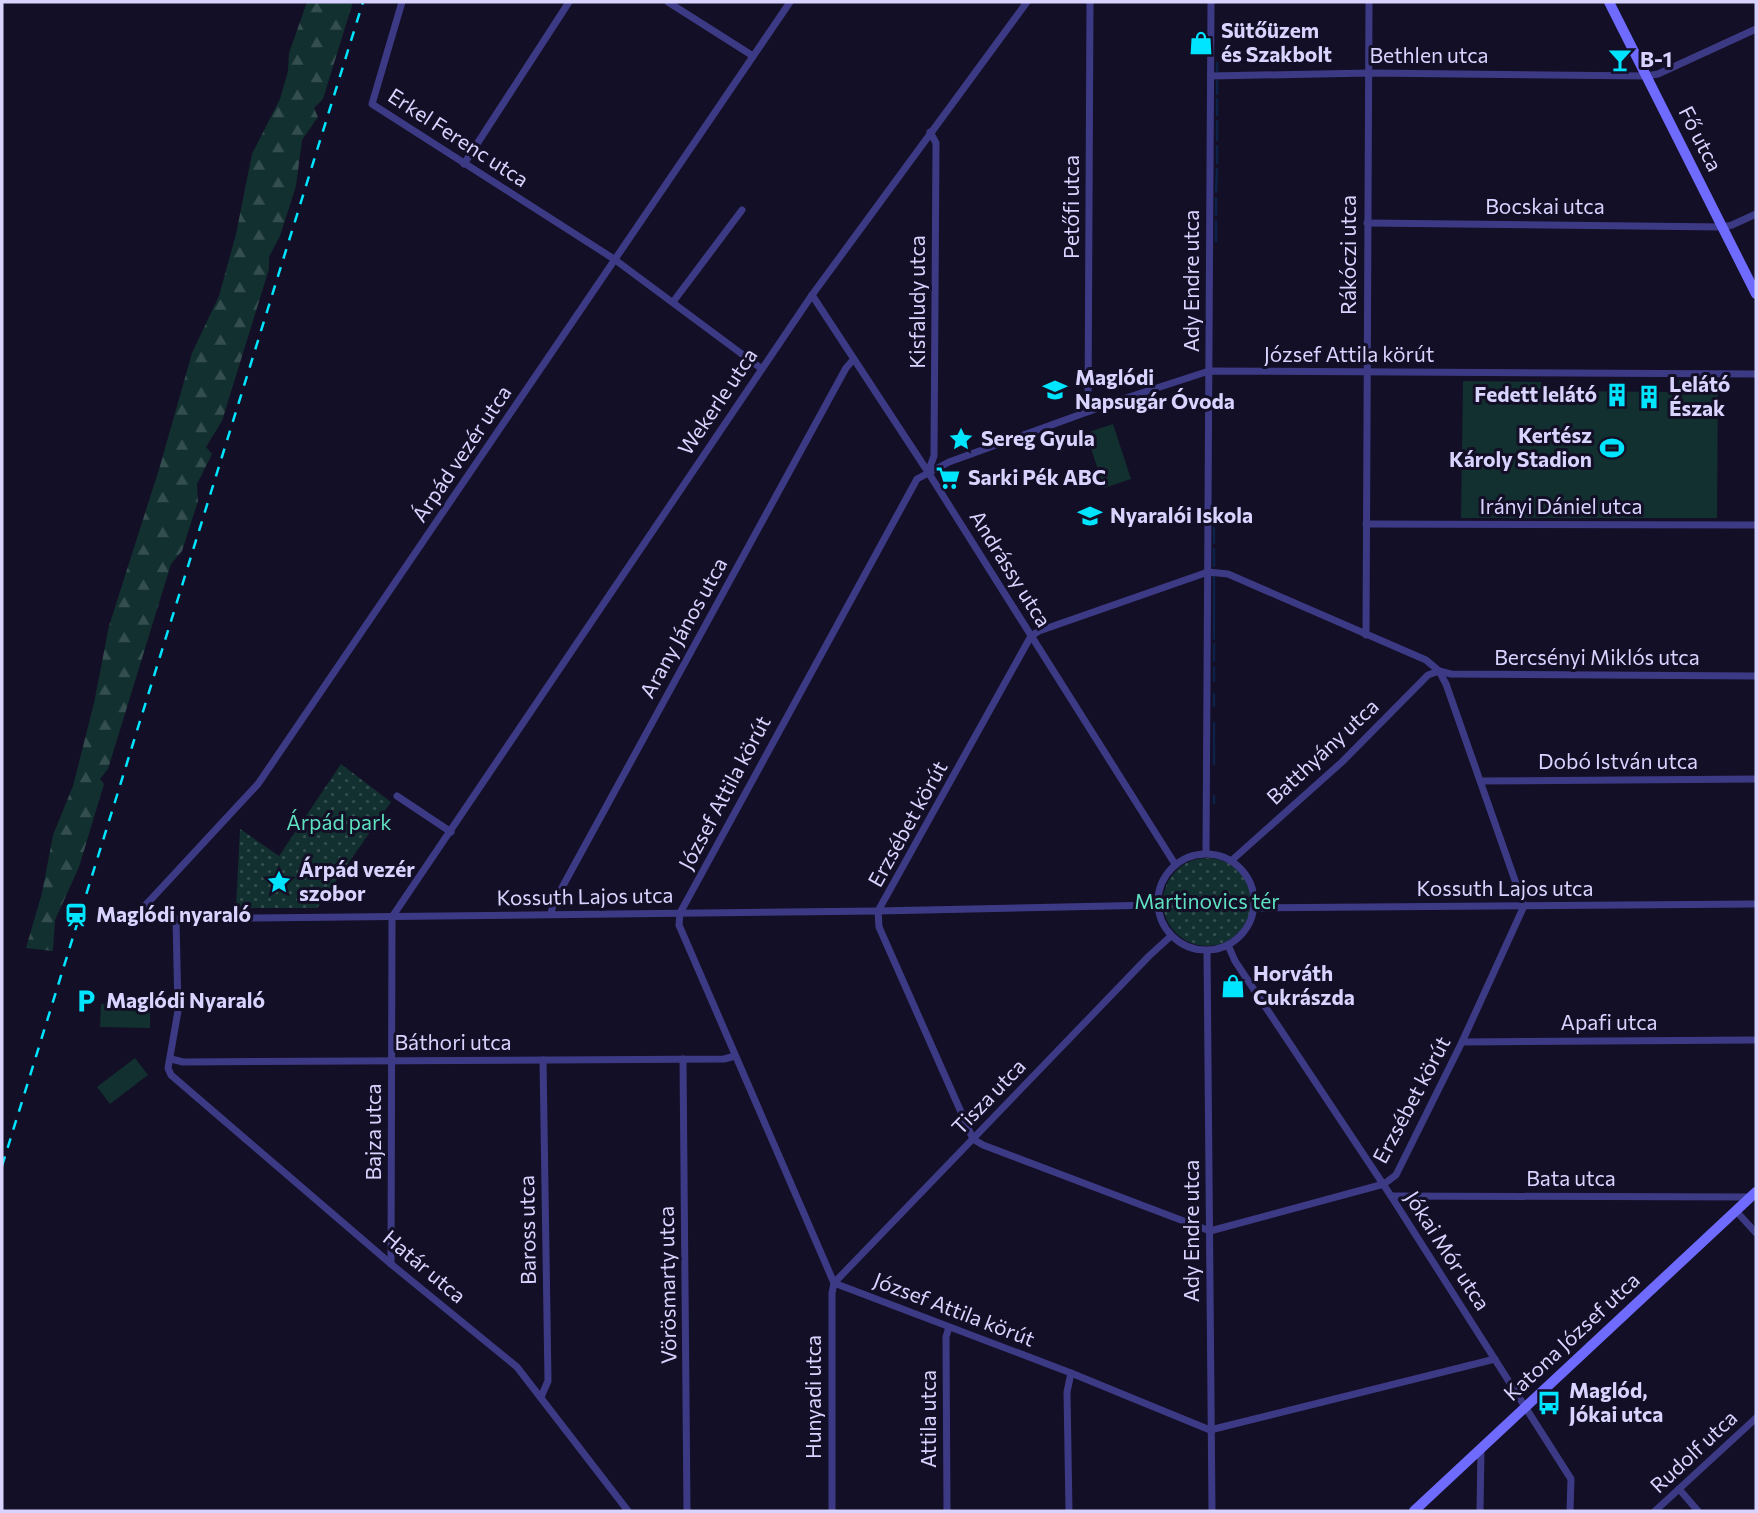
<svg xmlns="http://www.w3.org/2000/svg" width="1758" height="1513" font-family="Commissioner,sans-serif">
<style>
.green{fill:#12302f}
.forest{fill:url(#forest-firs)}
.park{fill:url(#park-dots)}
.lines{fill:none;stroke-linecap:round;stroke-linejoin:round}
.stream{stroke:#0c2248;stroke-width:2.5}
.minor{stroke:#3d3a85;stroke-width:7}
.secondary{stroke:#6f6bff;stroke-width:10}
.rail{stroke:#00e5ff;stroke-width:2.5;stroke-dasharray:10 9;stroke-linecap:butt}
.labels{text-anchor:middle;stroke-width:6;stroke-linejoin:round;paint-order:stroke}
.poi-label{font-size:21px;font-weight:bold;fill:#d9d4ff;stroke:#130f26;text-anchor:start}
.street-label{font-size:21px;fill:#d9d4ff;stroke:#130f26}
.park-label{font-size:21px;fill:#5fe0c0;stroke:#130f26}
</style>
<defs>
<pattern id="forest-firs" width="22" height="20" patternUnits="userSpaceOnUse" patternTransform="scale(1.75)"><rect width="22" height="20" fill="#12302f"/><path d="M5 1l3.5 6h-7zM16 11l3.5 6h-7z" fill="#344d4e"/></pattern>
<pattern id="park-dots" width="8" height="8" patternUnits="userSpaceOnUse" patternTransform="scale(1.75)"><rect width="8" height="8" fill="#12302f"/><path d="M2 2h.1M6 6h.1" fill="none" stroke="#344d4e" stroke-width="1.8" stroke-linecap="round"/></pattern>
</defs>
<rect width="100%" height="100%" fill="#130f26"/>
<!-- green -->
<g class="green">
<polygon points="1679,380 1718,380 1717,518 1461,518 1463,381 1541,382 1543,391 1678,392"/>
<polygon points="1113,424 1131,479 1104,488 1086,433"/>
<polygon points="101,1004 150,1005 150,1028 100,1027"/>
<polygon points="135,1058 148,1075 110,1104 97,1087"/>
</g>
<!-- forest -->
<polygon class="forest" points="307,2 353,2 323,99 314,108 318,117 302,140 296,186 280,236 269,257 269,269 222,421 206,447 212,454 197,484 198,501 182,551 171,564 108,769 100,779 104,784 79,867 55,920 53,951 26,948 42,893 53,835 73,786 94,703 109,626 160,466 192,353 219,296 236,234 252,154 280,99 288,71 289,53"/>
<!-- park -->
<g class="park">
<polygon points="341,764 391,802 317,908 236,908 240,829 279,856"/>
<circle cx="1207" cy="902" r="44"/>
</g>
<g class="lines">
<!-- stream -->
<g class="stream">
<polyline points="1217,73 1217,63"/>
<polyline points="1217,94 1217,81"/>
<polyline points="1217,115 1217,99"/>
<polyline points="1217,140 1217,121"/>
<polyline points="1217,163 1217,146"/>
<polyline points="1216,192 1217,169"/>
<polyline points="1216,215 1216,198"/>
<polyline points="1216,241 1216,221"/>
<polyline points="1214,505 1214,523"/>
<polyline points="1214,543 1214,528"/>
<polyline points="1214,549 1214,566"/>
<polyline points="1214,639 1214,576"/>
<polyline points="1214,644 1214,661"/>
<polyline points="1214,667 1214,681"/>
<polyline points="1214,706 1214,694"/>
<polyline points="1214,764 1214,723"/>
<polyline points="1214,796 1214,803"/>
</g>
<!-- minor -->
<g class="minor">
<polyline points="402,2 372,104 614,259 762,369"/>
<polyline points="668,2 753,56"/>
<polyline points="790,2 258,784 142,909 151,916 176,919 878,911 1157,905"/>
<polyline points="1211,76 1369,73 1646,76 1658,74 1756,29"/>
<polyline points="464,164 569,2"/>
<polyline points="1367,223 1723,227 1732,225 1756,214"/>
<polyline points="812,295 928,472 1175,864"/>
<polyline points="673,302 742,210"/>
<polyline points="1088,411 1090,2"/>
<polyline points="928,472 934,456 936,143 930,132"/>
<polyline points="1366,524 1756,525"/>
<polygon points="1208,572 1228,574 1426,660 1439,671 1446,684 1524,906 1462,1042 1396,1175 1384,1184 1210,1231 983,1145 973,1139 879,927 878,911 1031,636 1039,631"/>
<polyline points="1366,635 1369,2"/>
<polyline points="1481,781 1756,779"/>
<polyline points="397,796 451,832"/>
<polyline points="1206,853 1211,2"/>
<circle cx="1206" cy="902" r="48"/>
<polyline points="1231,861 1342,762 1428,675 1439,671 1451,674 1756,676"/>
<polyline points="1254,908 1756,904"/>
<polyline points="551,914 553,904 846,368 853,360"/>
<polyline points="176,919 178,1011 168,1068 171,1075 391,1264 517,1367 628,1511"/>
<polyline points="1228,945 1235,961 1391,1196 1571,1479 1570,1511"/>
<polyline points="1207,951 1212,1511"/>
<polyline points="1462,1042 1756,1040"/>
<polyline points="171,1059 183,1062 724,1059 735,1056"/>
<polyline points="683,1059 687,1511"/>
<polyline points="1391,1196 1750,1197"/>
<polyline points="1736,1211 1756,1233"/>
<polyline points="391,1264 392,917 812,295 1027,2"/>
<polyline points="1495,1359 1210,1430 1071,1373 834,1283 679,925 680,913 917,479 949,462 1123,399 1209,371 1756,374"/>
<polyline points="541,1397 548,1381 543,1060"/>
<polyline points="1679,1489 1698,1511"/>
<polyline points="832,1511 832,1293 834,1283 1149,956 1171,936"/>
<polyline points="947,1511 946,1337 949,1327"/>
<polyline points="1069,1511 1067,1392 1071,1373"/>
<polyline points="1480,1511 1481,1448"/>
<polyline points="1655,1511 1756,1418"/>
</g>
<!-- secondary -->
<g class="secondary">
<polyline points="1609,2 1756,294"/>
<polyline points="1414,1511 1756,1192"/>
</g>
<!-- rail -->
<polyline class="rail" points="2,1166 363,2"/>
</g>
<!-- icons -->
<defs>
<g id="shop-bare" transform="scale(1.89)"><path d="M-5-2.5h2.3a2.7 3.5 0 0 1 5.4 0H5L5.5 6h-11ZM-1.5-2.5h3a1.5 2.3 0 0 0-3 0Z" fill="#00e5ff" stroke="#130f26" stroke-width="2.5" paint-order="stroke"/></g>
<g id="bar-bare" transform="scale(1.89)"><path d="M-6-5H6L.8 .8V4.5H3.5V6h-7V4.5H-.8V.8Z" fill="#00e5ff" stroke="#130f26" stroke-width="2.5" paint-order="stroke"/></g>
<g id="school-bare" transform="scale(1.89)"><path d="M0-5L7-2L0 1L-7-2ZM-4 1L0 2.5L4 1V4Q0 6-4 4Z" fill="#00e5ff" stroke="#130f26" stroke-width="2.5" paint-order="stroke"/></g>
<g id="building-bare" transform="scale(1.89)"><path d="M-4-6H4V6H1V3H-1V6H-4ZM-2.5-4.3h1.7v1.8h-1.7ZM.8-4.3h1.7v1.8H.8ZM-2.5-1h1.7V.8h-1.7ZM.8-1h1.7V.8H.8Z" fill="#00e5ff" stroke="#130f26" stroke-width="2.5" paint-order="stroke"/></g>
<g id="sight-bare" transform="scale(1.89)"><path d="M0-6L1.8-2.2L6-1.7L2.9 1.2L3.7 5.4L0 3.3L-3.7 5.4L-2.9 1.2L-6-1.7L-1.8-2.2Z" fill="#00e5ff" stroke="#130f26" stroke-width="2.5" paint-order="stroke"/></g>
<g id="stadium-bare" transform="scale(1.89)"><path d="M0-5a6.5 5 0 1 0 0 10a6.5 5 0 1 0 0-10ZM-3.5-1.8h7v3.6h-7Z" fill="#00e5ff" stroke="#130f26" stroke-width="2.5" paint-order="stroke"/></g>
<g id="supermarket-bare" transform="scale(1.89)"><path d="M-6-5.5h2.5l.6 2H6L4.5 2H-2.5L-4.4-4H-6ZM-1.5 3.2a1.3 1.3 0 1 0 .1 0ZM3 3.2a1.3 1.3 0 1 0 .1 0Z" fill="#00e5ff" stroke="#130f26" stroke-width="2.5" paint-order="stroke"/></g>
<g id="station-bare" transform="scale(1.89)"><path d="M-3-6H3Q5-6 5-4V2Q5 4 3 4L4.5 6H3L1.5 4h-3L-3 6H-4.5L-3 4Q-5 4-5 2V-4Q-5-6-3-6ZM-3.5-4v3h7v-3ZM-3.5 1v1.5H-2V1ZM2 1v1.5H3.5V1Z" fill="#00e5ff" stroke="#130f26" stroke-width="2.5" paint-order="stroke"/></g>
<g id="parking-bare" transform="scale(1.89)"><path d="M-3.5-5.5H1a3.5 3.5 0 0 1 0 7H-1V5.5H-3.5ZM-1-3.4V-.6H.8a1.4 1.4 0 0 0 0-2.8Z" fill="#00e5ff" stroke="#130f26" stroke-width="2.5" paint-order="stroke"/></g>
<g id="bus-bare" transform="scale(1.89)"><path d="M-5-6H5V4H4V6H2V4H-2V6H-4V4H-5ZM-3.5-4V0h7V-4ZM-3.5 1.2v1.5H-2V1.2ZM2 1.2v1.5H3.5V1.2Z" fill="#00e5ff" stroke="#130f26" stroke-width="2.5" paint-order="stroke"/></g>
</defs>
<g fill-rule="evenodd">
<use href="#shop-bare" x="1201" y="43"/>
<use href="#bar-bare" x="1620" y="60"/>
<use href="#school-bare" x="1055" y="390"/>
<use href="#building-bare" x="1617" y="395"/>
<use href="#building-bare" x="1649" y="397"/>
<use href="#sight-bare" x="961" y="439"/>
<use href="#stadium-bare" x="1612" y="448"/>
<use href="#supermarket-bare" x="948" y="478"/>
<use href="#school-bare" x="1090" y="516"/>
<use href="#sight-bare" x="279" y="882"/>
<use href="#station-bare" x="76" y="915"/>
<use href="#shop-bare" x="1233" y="986"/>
<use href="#parking-bare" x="86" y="1001"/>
<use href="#bus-bare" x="1549" y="1403"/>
</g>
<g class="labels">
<!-- poi labels -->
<g class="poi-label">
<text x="1221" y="38">Sütőüzem<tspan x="1221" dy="24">és Szakbolt</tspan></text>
<text x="1640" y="67">B-1</text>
<text x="1075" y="385">Maglódi<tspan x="1075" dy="24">Napsugár Óvoda</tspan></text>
<text x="1669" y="392">Lelátó<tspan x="1669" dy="24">Észak</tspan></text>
<text x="1597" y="402" text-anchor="end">Fedett lelátó</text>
<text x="1592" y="443" text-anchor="end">Kertész<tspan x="1592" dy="24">Károly Stadion</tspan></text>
<text x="981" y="446">Sereg Gyula</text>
<text x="968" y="485">Sarki Pék ABC</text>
<text x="1110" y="523">Nyaralói Iskola</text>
<text x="299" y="877">Árpád vezér<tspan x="299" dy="24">szobor</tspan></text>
<text x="96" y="922">Maglódi nyaraló</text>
<text x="1253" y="981">Horváth<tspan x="1253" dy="24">Cukrászda</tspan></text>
<text x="106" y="1008">Maglódi Nyaraló</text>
<text x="1569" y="1398">Maglód,<tspan x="1569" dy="24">Jókai utca</tspan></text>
</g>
<!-- street labels -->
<g class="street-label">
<text x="1429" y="63">Bethlen utca</text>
<text transform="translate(458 138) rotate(33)" y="7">Erkel Ferenc utca</text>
<text transform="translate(1700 139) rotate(63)" y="7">Fő utca</text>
<text transform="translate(1072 207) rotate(-90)" y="7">Petőfi utca</text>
<text x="1545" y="214">Bocskai utca</text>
<text transform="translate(1349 255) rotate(-90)" y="7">Rákóczi utca</text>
<text transform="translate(1192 281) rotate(-90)" y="7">Ady Endre utca</text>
<text transform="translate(918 302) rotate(-90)" y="7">Kisfaludy utca</text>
<text x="1349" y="362">József Attila körút</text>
<text transform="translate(718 402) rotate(-56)" y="7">Wekerle utca</text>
<text transform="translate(462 454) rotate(-56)" y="7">Árpád vezér utca</text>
<text x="1561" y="514">Irányi Dániel utca</text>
<text transform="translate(1010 569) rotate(58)" y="7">Andrássy utca</text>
<text transform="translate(684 628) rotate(-61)" y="7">Arany János utca</text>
<text x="1597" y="665">Bercsényi Miklós utca</text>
<text transform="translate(1323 752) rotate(-43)" y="7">Batthyány utca</text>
<text x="1618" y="769">Dobó István utca</text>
<text transform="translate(725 793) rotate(-62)" y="7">József Attila körút</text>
<text transform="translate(908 824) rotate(-61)" y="7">Erzsébet körút</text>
<text x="1505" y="896">Kossuth Lajos utca</text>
<text transform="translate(585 897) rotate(-1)" y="7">Kossuth Lajos utca</text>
<text x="1609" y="1030">Apafi utca</text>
<text x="453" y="1050">Báthori utca</text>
<text transform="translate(989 1097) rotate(-46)" y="7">Tisza utca</text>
<text transform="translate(1412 1100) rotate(-62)" y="7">Erzsébet körút</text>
<text transform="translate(374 1132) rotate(-90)" y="7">Bajza utca</text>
<text x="1571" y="1186">Bata utca</text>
<text transform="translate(528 1230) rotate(-91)" y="7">Baross utca</text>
<text transform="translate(1192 1231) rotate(-90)" y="7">Ady Endre utca</text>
<text transform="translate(1447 1251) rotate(57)" y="7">Jókai Mór utca</text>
<text transform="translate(424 1267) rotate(40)" y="7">Határ utca</text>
<text transform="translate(668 1285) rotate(-91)" y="7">Vörösmarty utca</text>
<text transform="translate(954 1310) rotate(21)" y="7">József Attila körút</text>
<text transform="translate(1572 1337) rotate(-43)" y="7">Katona József utca</text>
<text transform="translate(814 1397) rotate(-90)" y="7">Hunyadi utca</text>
<text transform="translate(929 1419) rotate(-90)" y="7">Attila utca</text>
<text transform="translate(1694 1452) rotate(-43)" y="7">Rudolf utca</text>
</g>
<!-- park labels -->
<g class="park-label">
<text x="339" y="830">Árpád park</text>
<text x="1207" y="909">Martinovics tér</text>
</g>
</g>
<!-- border -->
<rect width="1758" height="1513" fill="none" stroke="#d9d4ff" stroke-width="7"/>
</svg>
